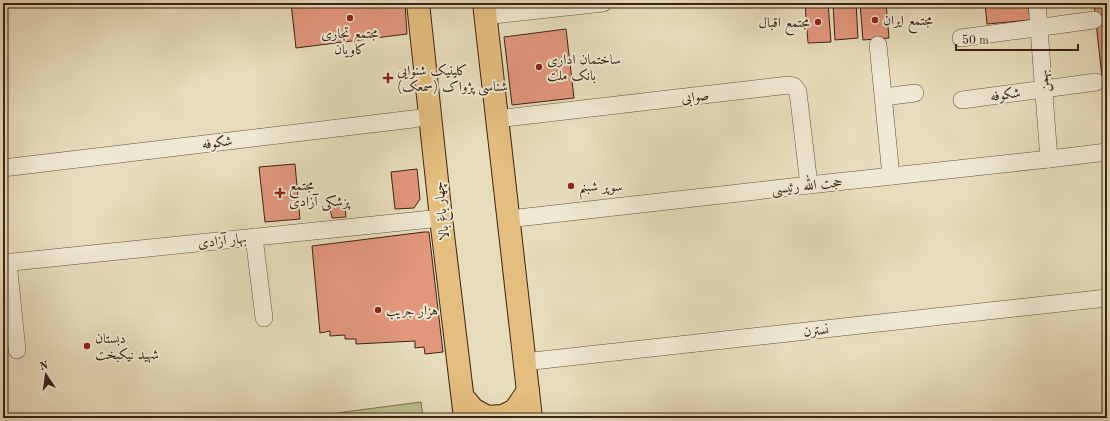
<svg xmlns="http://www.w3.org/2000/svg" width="1110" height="421" font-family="'Old Standard TT',Amiri,serif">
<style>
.green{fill:#bbbf8d;stroke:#7c7050}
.building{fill:#e2977d;stroke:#3c2114}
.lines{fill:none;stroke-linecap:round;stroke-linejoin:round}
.minor-casing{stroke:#67503e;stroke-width:18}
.major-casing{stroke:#3c2114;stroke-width:24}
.minor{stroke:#efe9d3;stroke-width:17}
.major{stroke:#e4be7e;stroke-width:22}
.poi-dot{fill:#8f2418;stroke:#efe9d3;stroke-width:1.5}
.labels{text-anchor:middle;stroke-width:4;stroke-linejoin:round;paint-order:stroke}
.poi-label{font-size:14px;fill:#3c2114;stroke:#efe9d3;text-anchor:start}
.street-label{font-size:14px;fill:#3c2114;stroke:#efe9d3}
</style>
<rect width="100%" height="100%" fill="#e7ddbc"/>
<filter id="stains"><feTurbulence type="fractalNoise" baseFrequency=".005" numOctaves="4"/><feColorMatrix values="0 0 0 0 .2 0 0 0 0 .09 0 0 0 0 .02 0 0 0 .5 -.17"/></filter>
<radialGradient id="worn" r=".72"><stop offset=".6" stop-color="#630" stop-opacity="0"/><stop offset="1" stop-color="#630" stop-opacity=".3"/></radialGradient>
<!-- green -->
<polygon class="green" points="421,402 423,418 321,418 321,415"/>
<!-- building -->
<g class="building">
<polygon points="291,3 405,3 407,34 296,48"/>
<polygon points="805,3 828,3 831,42 808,43"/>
<polygon points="833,3 856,3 858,38 835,40"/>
<polygon points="860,3 886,3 889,38 863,40"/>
<polygon points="985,3 1028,3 1030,20 987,24"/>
<polygon points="1094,3 1107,3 1107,86 1103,87"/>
<polygon points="566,29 574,98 512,105 504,37"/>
<polygon points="295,164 300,219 265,222 259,167"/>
<polygon points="417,169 420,199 414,208 395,209 391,172"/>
<polygon points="345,206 346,217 332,218 330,208"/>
<polygon points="424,232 429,232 443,352 425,354 424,347 415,348 415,341 356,344 356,339 345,339 345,335 330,336 330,331 320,333 312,246"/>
</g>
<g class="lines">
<!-- minor casing -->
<g class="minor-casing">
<g id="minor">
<polyline points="1037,3 1049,159"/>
<polyline points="485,16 603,3"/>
<polyline points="961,38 1094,20"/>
<polyline points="878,45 891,176"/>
<polyline points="884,97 915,93"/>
<polyline points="962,100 1096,82"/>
<polyline points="496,119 789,85 794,86 798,92 809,185"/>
<polyline points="3,168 413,119 430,116"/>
<polyline points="508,219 809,185 1049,159 1107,152"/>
<polyline points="254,237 264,318"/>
<polyline points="8,262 17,350"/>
<polyline points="3,263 441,218"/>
<polyline points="524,362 1107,298"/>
</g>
</g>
<!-- major casing -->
<g class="major-casing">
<g id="major">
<polyline points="418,3 441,218 465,418"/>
<polyline points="484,3 531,418"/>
<polyline points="463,397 473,409 487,417 503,416 515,410 528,391"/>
</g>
</g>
<!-- minor -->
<use href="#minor" class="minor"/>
<!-- major -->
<use href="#major" class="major"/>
</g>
<!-- markers -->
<g class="poi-dot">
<circle cx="350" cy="18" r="4"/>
<circle cx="875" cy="20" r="4"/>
<circle cx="818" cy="22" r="4"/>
<circle cx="539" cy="67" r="4"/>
<path d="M386 72h4v4h4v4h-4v4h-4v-4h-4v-4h4z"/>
<circle cx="571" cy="186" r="4"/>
<path d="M278 187h4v4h4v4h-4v4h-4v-4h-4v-4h4z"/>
<circle cx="378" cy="310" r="4"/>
<circle cx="87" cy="346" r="4"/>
</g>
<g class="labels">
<!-- poi labels -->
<g class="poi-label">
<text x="883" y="25">مجتمع ایران</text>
<text x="810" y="27" text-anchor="end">مجتمع اقبال</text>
<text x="350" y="38" text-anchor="middle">مجتمع تجاری<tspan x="350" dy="16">کاویان</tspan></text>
<text x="547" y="64">ساختمان اداری<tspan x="547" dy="16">بانک ملت</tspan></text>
<text x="397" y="75">کلینیک شنوایی<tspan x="397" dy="16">شناسی پژواک (سمعک)</tspan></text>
<text x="289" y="190">مجتمع<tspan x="289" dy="16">پزشکی آزادی</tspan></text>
<text x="579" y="191">سوپر شبنم</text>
<text x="386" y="315">هزار جریب</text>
<text x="95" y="343">دبستان<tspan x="95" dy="16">شهید نیکبخت</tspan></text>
</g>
<!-- street labels -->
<g class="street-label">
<text transform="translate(1043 81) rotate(-95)" y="5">بهمن</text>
<text transform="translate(1005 94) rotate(-8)" y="5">شکوفه</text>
<text transform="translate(695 96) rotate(-7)" y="5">صوابی</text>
<text transform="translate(217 142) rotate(-7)" y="5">شکوفه</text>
<text transform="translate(807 185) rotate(-6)" y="5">حجت الله رئیسی</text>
<text transform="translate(441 211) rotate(-96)" y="5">چهار باغ بالا</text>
<text transform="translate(222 240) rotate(-6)" y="5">بهار آزادی</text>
<text transform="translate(816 330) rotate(-6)" y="5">نسترن</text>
</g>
</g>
<!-- margin -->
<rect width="1110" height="421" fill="none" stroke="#e7ddbc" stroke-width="16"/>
<rect x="4" y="4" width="1102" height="413" fill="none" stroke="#3c2114" stroke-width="2"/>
<rect x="8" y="8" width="1094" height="405" fill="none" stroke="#3c2114"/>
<!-- north arrow -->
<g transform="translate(46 375) rotate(347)" stroke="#efe9d3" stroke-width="3" paint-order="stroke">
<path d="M0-3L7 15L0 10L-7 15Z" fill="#3c2114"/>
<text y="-6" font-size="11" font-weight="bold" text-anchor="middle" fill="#3c2114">N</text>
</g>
<!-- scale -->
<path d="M956 44v6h122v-6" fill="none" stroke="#3c2114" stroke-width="2"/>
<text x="962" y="44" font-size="12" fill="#3c2114" stroke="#efe9d3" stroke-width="3" paint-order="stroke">50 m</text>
<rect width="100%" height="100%" filter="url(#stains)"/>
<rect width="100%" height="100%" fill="url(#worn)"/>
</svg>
